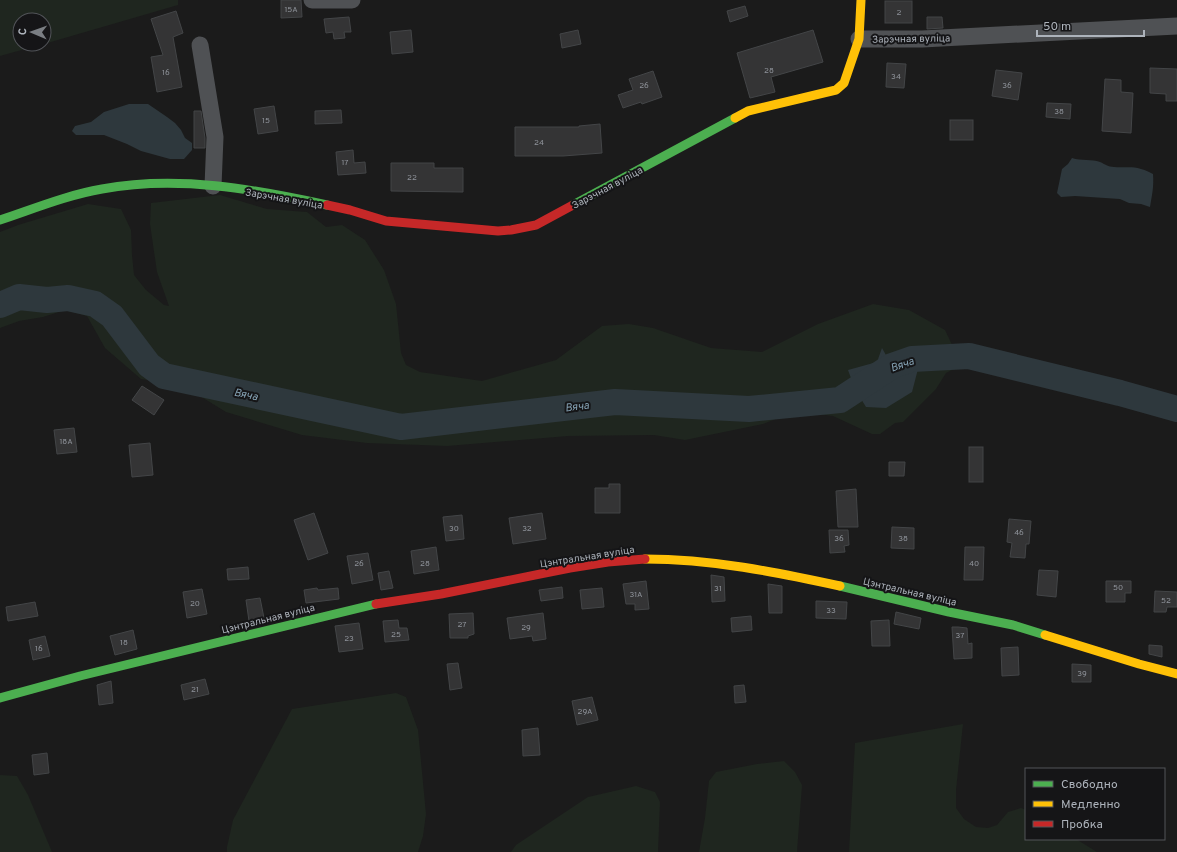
<svg xmlns="http://www.w3.org/2000/svg" width="1177" height="852" font-family="Overpass,sans-serif">
<style>
.green{fill:#1f261f}
.water{fill:#2e383d}
.lines{fill:none;stroke-linecap:round;stroke-linejoin:round}
.river{stroke:#2e383d;stroke-width:26}
.building{fill:#343435;stroke:#434547}
.street{stroke:#4f5154;stroke-width:17}
.fast{stroke:#4caf50;stroke-width:9}
.slow{stroke:#ffc107;stroke-width:9}
.jam{stroke:#c62828;stroke-width:9}
.labels{text-anchor:middle;stroke-width:4;stroke-linejoin:round;paint-order:stroke}
.number-label{font-size:8px;fill:#8f939a}
.street-label{font-size:10px;fill:#adb3bb;stroke:#151517}
.water-label{font-size:11px;font-style:italic;fill:#86a3b5;stroke:#151517}
</style>
<rect width="100%" height="100%" fill="#1b1b1b"/>
<!-- green -->
<g class="green">
<polygon points="0,0 178,0 178,5 44,44 44,20 20,20 20,44 43,44 0,56"/>
<polygon points="220,195 267,209 307,212 326,227 342,225 365,240 384,270 396,304 401,353 406,365 420,372 482,381 556,360 602,326 629,324 653,328 711,348 762,352 818,324 873,304 909,310 945,330 954,349 957,364 954,369 946,373 936,389 903,422 895,423 880,434 872,434 833,416 796,411 763,424 685,440 654,435 568,436 447,446 367,443 302,435 226,412 182,385 141,379 105,348 87,316 65,310 43,317 19,321 0,328 0,232 18,225 88,204 121,209 131,230 132,255 134,275 146,290 164,305 169,306 157,272 150,224 151,203"/>
<polygon points="396,693 406,697 418,730 426,814 423,836 418,852 227,852 227,847 233,820 292,709"/>
<polygon points="963,724 956,790 956,808 964,819 976,827 988,828 997,825 1008,812 1021,808 1026,810 1026,839 1076,839 1097,852 849,852 855,743"/>
<polygon points="784,761 795,772 802,785 797,852 699,852 705,818 709,781 716,772 757,764"/>
<polygon points="0,775 17,776 28,795 52,852 0,852"/>
<polygon points="636,786 655,792 660,802 658,852 511,852 516,845 588,797"/>
</g>
<!-- water -->
<g class="water">
<polygon points="129,104 148,104 167,117 175,123 181,130 185,138 192,143 192,150 184,159 170,159 141,151 127,144 104,135 76,135 72,131 75,126 91,122 104,112"/>
<path d="M 1072,158 C 1081,161 1092,159 1100,162 C 1105,164 1108,167 1114,167 C 1131,168 1136,165 1153,174 C 1154,187 1152,195 1150,207 L 1141,204 L 1129,203 L 1120,199 L 1075,196 L 1061,197 L 1057,193 L 1062,169 L 1068,164 Z"/>
<polygon points="882,348 892,366 912,359 918,369 912,392 886,408 866,407 855,389 848,370 877,362"/>
</g>
<g class="lines">
<!-- river -->
<polyline class="river" points="0,305 19,297 47,300 68,298 95,304 112,316 149,365 164,376 401,427 615,402 749,409 840,400 892,366 912,359 969,356 1120,393 1177,409"/>
</g>
<!-- building -->
<g class="building">
<polygon points="281,0 301,0 302,17 281,18"/>
<rect x="885" y="1" width="27" height="22"/>
<polygon points="745,6 748,16 730,22 727,11"/>
<polygon points="176,11 183,33 173,37 182,87 157,92 151,57 163,55 151,19"/>
<polygon points="349,17 351,32 344,32 345,38 334,39 333,32 326,33 324,19"/>
<polygon points="927,17 942,17 943,28 927,29"/>
<polygon points="411,30 413,52 392,54 390,32"/>
<polygon points="578,30 581,44 562,48 560,34"/>
<polygon points="813,30 823,62 771,77 775,92 750,98 737,53"/>
<polygon points="887,63 906,64 904,88 886,87"/>
<polygon points="1150,68 1177,69 1177,101 1166,101 1166,94 1150,93"/>
<polygon points="996,70 1022,73 1018,100 992,96"/>
<polygon points="653,71 662,97 642,104 641,102 623,108 618,95 633,90 629,79"/>
<polygon points="1105,79 1121,80 1121,92 1133,93 1131,133 1102,131"/>
<polygon points="1047,103 1071,104 1070,119 1046,117"/>
<polygon points="274,106 278,131 258,134 254,109"/>
<polygon points="341,110 342,123 315,124 315,111"/>
<polygon points="194,111 201,111 205,138 205,148 194,148"/>
<rect x="950" y="120" width="23" height="20"/>
<polygon points="600,124 602,153 563,156 515,156 515,127 579,127 579,126"/>
<polygon points="353,150 354,163 365,162 366,173 338,175 336,152"/>
<polygon points="391,163 434,163 434,168 463,168 463,192 391,191"/>
<polygon points="142,386 164,400 154,415 132,400"/>
<polygon points="74,428 77,452 57,454 54,430"/>
<polygon points="150,443 153,475 132,477 129,445"/>
<rect x="969" y="447" width="14" height="35"/>
<polygon points="889,462 905,462 904,476 889,476"/>
<polygon points="609,484 620,484 620,513 595,513 595,488 609,488"/>
<polygon points="856,489 858,527 838,527 836,491"/>
<polygon points="314,513 328,553 308,560 294,520"/>
<polygon points="542,513 546,539 513,544 509,518"/>
<polygon points="462,515 464,539 446,541 443,517"/>
<polygon points="1009,519 1031,521 1029,544 1026,544 1025,558 1010,557 1012,543 1007,542"/>
<polygon points="892,527 914,528 914,549 891,548"/>
<polygon points="829,530 848,530 849,545 844,546 845,552 830,553"/>
<polygon points="436,547 439,570 414,574 411,551"/>
<polygon points="965,547 984,547 983,580 964,580"/>
<polygon points="368,553 373,580 352,584 347,556"/>
<polygon points="248,567 249,579 228,580 227,569"/>
<polygon points="1039,570 1058,571 1056,597 1037,595"/>
<polygon points="389,571 393,588 381,590 378,573"/>
<polygon points="711,575 724,577 725,601 712,602"/>
<polygon points="646,581 649,609 635,610 635,604 626,604 623,584"/>
<polygon points="1106,581 1131,581 1131,593 1125,593 1125,602 1106,602"/>
<polygon points="768,584 782,586 782,613 769,613"/>
<polygon points="562,587 563,598 541,601 539,590"/>
<polygon points="317,588 318,590 338,588 339,599 306,603 304,590"/>
<polygon points="602,588 604,607 582,609 580,590"/>
<polygon points="202,589 207,614 187,618 183,592"/>
<polygon points="1155,591 1177,592 1177,607 1167,607 1166,612 1154,612"/>
<polygon points="260,598 264,618 249,621 246,600"/>
<polygon points="816,601 847,602 846,619 816,618"/>
<polygon points="35,602 38,616 8,621 6,607"/>
<polygon points="896,612 921,618 919,629 894,624"/>
<polygon points="473,613 474,634 468,636 468,638 450,638 449,614"/>
<polygon points="543,613 546,639 533,641 532,636 510,639 507,618"/>
<polygon points="751,616 752,630 732,632 731,618"/>
<polygon points="398,620 399,628 407,628 409,640 385,642 383,621"/>
<polygon points="889,620 890,646 872,646 871,621"/>
<polygon points="359,623 363,649 339,652 335,626"/>
<polygon points="952,627 958,627 967,628 968,644 972,643 972,658 954,659"/>
<polygon points="133,630 137,649 115,655 110,636"/>
<polygon points="45,636 50,656 33,660 29,640"/>
<polygon points="1149,645 1162,646 1162,657 1149,654"/>
<polygon points="1018,647 1019,675 1002,676 1001,648"/>
<polygon points="458,663 462,688 450,690 447,664"/>
<polygon points="1072,664 1091,665 1091,682 1072,682"/>
<polygon points="205,679 209,694 184,700 181,685"/>
<polygon points="111,681 113,703 99,705 97,685"/>
<polygon points="744,685 746,702 735,703 734,686"/>
<polygon points="592,697 598,720 577,725 572,701"/>
<polygon points="538,728 540,755 523,756 522,730"/>
<polygon points="47,753 49,773 34,775 32,755"/>
</g>
<g class="lines">
<!-- street -->
<g class="street">
<polyline points="312,0 352,0"/>
<polyline points="859,39 922,39 1177,26"/>
<polyline points="200,45 215,137 213,186"/>
</g>
<!-- fast -->
<g class="fast">
<polyline points="573,205 735,118"/>
<path d="M 0,220 C 33,209 67,195 102,189 C 177,175 254,189 327,205"/>
<polyline points="840,586 949,612 1013,625 1045,635"/>
<polyline points="0,698 80,676 376,604"/>
</g>
<!-- slow -->
<g class="slow">
<polyline points="735,118 748,111 836,90 844,83 859,39 861,0"/>
<path d="M 645,559 C 712,559 775,572 840,586"/>
<polyline points="1045,635 1139,664 1177,674"/>
</g>
<!-- jam -->
<g class="jam">
<polyline points="327,205 350,210 386,221 498,231 511,230 536,225 573,205"/>
<polyline points="376,604 441,594 570,568 608,562 645,559"/>
</g>
</g>
<g class="labels">
<!-- number labels -->
<g class="number-label">
<text x="291" y="12">15А</text>
<text x="899" y="15">2</text>
<text x="769" y="73">28</text>
<text x="166" y="75">16</text>
<text x="896" y="79">34</text>
<text x="644" y="88">26</text>
<text x="1007" y="88">36</text>
<text x="1059" y="114">38</text>
<text x="266" y="123">15</text>
<text x="539" y="145">24</text>
<text x="345" y="165">17</text>
<text x="412" y="180">22</text>
<text x="66" y="444">18А</text>
<text x="454" y="531">30</text>
<text x="527" y="531">32</text>
<text x="1019" y="535">46</text>
<text x="839" y="541">36</text>
<text x="903" y="541">38</text>
<text x="359" y="566">26</text>
<text x="425" y="566">28</text>
<text x="974" y="566">40</text>
<text x="1118" y="590">50</text>
<text x="718" y="591">31</text>
<text x="636" y="597">31А</text>
<text x="1166" y="603">52</text>
<text x="195" y="606">20</text>
<text x="831" y="613">33</text>
<text x="462" y="627">27</text>
<text x="526" y="630">29</text>
<text x="396" y="637">25</text>
<text x="960" y="638">37</text>
<text x="349" y="641">23</text>
<text x="124" y="645">18</text>
<text x="39" y="651">16</text>
<text x="1082" y="676">39</text>
<text x="195" y="692">21</text>
<text x="585" y="714">29А</text>
</g>
<!-- street labels -->
<g class="street-label">
<text transform="translate(911 38) rotate(-1)" y="4">Зарэчная вуліца</text>
<text transform="translate(607 187) rotate(-28)" y="4">Зарэчная вуліца</text>
<text transform="translate(284 198) rotate(10)" y="4">Зарэчная вуліца</text>
<text transform="translate(587 556) rotate(-9)" y="4">Цэнтральная вуліца</text>
<text transform="translate(910 591) rotate(13)" y="4">Цэнтральная вуліца</text>
<text transform="translate(268 618) rotate(-14)" y="4">Цэнтральная вуліца</text>
</g>
<!-- water labels -->
<g class="water-label">
<text transform="translate(902 364) rotate(-19)" y="4">Вяча</text>
<text transform="translate(246 394) rotate(12)" y="4">Вяча</text>
<text transform="translate(577 406) rotate(-7)" y="4">Вяча</text>
</g>
</g>
<!-- legend -->
<rect x="1025" y="768" width="140" height="72" fill="#151517" stroke="#525459"/>
<rect x="1033" y="781" width="20" height="6" fill="#4caf50" stroke="#525459"/>
<text x="1061" y="788" font-size="12" fill="#adb3bb">Свободно</text>
<rect x="1033" y="801" width="20" height="6" fill="#ffc107" stroke="#525459"/>
<text x="1061" y="808" font-size="12" fill="#adb3bb">Медленно</text>
<rect x="1033" y="821" width="20" height="6" fill="#c62828" stroke="#525459"/>
<text x="1061" y="828" font-size="12" fill="#adb3bb">Пробка</text>
<!-- north arrow -->
<g transform="translate(32 32) rotate(272)"><circle r="19" fill="#151517" stroke="#525459"/>
<path d="M0-3L7 15L0 10L-7 15Z" fill="#7a7e83"/>
<text y="-6" font-size="11" font-weight="bold" text-anchor="middle" fill="#adb3bb">С</text>
</g>
<!-- scale -->
<path d="M1037 30v6h107v-6" fill="none" stroke="#adb3bb" stroke-width="2"/>
<text x="1043" y="30" font-size="12" fill="#adb3bb" stroke="#151517" stroke-width="3" paint-order="stroke">50 m</text>
</svg>
